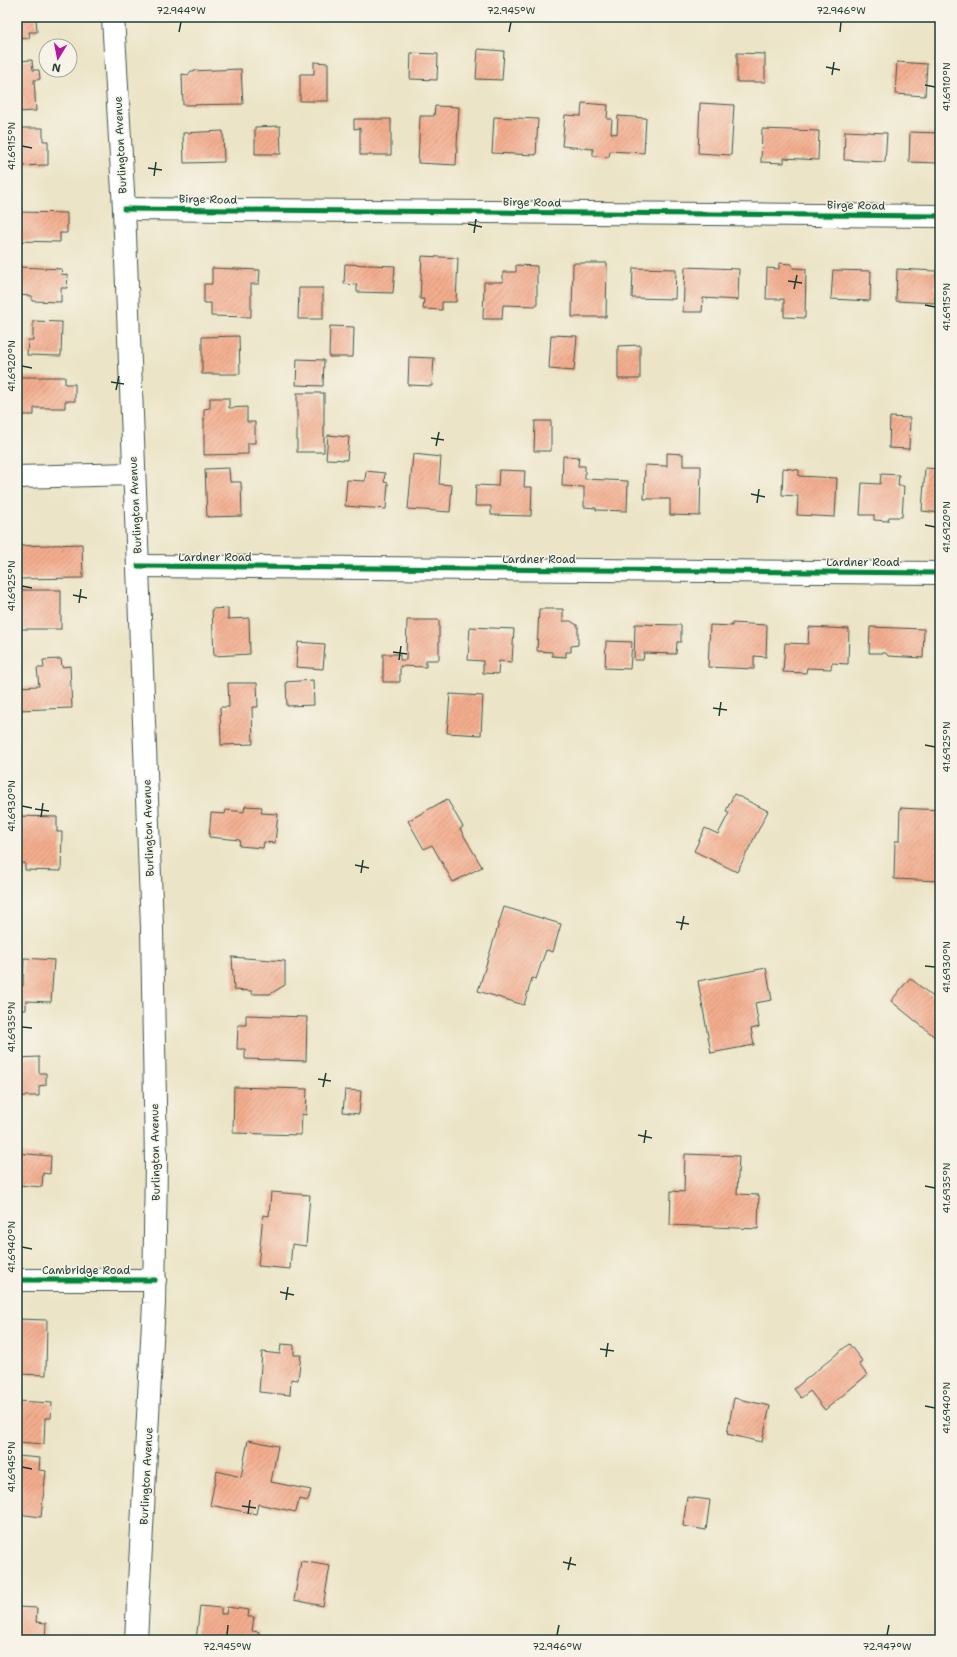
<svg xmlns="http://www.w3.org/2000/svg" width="957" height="1657" font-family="'Shantell Sans',sans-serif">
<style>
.building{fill:url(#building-hatch)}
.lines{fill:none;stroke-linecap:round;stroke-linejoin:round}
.minor-casing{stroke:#3e564a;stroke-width:24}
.major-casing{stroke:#3e564a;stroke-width:24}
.minor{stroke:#fff;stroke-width:22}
.major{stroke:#fff;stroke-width:22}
.cycleway-casing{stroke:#f7f3e8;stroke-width:8}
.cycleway{stroke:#00873e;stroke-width:5}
.ticks{fill:none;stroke:#1f3d34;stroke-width:1.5}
.labels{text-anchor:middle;stroke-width:3;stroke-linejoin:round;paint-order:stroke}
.street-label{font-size:11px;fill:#1f3d34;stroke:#f7f3e8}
.neatline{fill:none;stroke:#1f3d34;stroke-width:1.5}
.ticks-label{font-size:10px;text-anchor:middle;fill:#1f3d34}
</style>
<defs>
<pattern id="building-hatch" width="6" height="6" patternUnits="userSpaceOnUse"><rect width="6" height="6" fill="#f4ad8e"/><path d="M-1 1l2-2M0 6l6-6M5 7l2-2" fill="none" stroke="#c58e75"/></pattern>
</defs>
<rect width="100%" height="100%" fill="#f7f3e8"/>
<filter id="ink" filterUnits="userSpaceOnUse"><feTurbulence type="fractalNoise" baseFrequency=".025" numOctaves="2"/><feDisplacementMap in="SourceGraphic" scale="8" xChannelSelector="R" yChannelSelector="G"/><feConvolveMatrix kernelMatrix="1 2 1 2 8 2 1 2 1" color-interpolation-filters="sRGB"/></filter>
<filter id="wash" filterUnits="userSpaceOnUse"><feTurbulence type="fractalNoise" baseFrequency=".012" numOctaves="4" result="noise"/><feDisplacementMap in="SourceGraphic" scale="16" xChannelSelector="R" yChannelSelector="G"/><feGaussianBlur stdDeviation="0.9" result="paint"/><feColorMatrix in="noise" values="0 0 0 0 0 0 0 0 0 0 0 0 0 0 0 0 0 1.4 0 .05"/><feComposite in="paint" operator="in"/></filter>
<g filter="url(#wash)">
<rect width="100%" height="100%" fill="#ebe4c6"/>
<g id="blocks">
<!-- building -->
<g class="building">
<polygon points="17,17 36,17 37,32 29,32 30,38 17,39"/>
<polygon points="478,49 504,51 502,80 476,79"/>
<polygon points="411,53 438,54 437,80 410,79"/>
<polygon points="737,53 765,54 765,82 737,82"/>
<polygon points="32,60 33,70 39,70 40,79 34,80 36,111 17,112 17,61"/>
<polygon points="314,62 328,63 328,101 300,101 300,74 314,74"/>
<polygon points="897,62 927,64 925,96 895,94"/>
<polygon points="241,69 243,104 183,105 182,74 188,75 191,71"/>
<polygon points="582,103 608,105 607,119 612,119 611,133 617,134 618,116 646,118 644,153 610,151 609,157 593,156 593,149 562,146 565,115 581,116"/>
<polygon points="700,103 734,105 731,155 698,153"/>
<polygon points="435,106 459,107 456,165 418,163 420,116 434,116"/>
<polygon points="494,117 538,119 536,155 492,153"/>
<polygon points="354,119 391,119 391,155 360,155 360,128 354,129"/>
<polygon points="280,126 281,154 255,154 255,127"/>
<polygon points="17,128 43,128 43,141 48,141 48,165 17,166"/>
<polygon points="762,129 819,131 818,160 784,158 784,163 761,162"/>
<polygon points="223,131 224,162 184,163 183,133"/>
<polygon points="845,131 887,133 885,162 844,160"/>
<polygon points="910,132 940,133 940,163 909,162"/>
<polygon points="17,212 67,213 67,233 60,233 60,242 17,241"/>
<polygon points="422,256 458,258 456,302 442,302 442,310 423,309 424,299 420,299"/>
<polygon points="573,263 607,263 606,317 572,317"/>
<polygon points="779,263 792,264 793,268 806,269 805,318 784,317 784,299 766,299 767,268 779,269"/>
<polygon points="345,264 395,266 393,293 357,292 357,285 344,284"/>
<polygon points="516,265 537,266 537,306 503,305 502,319 483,319 484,282 503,282 503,272 516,272"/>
<polygon points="19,267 62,269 61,274 68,275 67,288 61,288 61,302 32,301 32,296 17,295"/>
<polygon points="685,267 739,269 738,300 703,298 702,312 683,312"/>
<polygon points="212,268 260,270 259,284 251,284 251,317 211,316 211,303 204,303 204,284 212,284"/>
<polygon points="633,268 676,269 675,299 632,298"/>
<polygon points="897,269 936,271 935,303 896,301"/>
<polygon points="833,270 871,271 870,301 831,299"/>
<polygon points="299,288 323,288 323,319 298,319"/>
<polygon points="33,321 62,322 61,356 27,355 28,340 33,340"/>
<polygon points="330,326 354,327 353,357 329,357"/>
<polygon points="551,335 577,336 574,371 549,369"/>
<polygon points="239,336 240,374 202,374 202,337"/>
<polygon points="640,345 640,379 618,379 618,346"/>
<polygon points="409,357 434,358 432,386 408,385"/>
<polygon points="297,359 324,360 323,386 296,385"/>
<polygon points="17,377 65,377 65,384 75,384 75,401 65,401 65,408 34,408 34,415 17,415"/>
<rect x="297" y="393" width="27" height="59"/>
<polygon points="210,398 229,398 229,408 247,407 247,422 255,422 255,443 248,443 248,454 204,455 204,409 210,408"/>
<polygon points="890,417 910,418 909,449 889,448"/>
<polygon points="535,421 551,421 551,451 534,451"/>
<polygon points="328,435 349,437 347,460 326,459"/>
<polygon points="667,453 683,454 683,466 701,466 700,516 670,515 670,499 644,499 645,465 667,466"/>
<polygon points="413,454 441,457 439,484 452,485 450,512 408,509"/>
<polygon points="563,456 579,457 578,466 585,466 585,479 628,481 627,511 596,510 596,508 584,507 584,487 562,486"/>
<polygon points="229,468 230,482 241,482 242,516 207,517 205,469"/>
<polygon points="783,468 799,470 799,476 837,478 835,517 797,515 798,496 782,495"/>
<polygon points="925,468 940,469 940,513 922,511"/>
<polygon points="499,470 525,471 524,487 532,487 531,516 491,515 491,506 475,506 476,485 498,486"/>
<polygon points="366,471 385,473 384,482 388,483 386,509 345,506 347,480 365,481"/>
<polygon points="881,474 899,475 898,486 904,486 902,517 889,517 888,521 874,520 874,515 860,515 862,483 880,484"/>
<polygon points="82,544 83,578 17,579 17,546"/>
<rect x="17" y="590" width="44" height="39"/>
<polygon points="228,608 228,619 249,618 250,654 214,656 212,609"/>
<polygon points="539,609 563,609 563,621 571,621 578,626 578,645 571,646 571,652 566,652 566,657 552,656 552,652 537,651"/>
<polygon points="407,620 439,620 439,660 426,660 426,667 400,666 400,682 383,682 383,654 400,654 400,660 406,660"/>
<polygon points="732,623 767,625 766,657 754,656 754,669 708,667 710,625 732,626"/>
<polygon points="635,624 681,625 681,642 677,642 676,654 644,653 643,660 634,660"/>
<polygon points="470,627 514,629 512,662 499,661 498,674 483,673 483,661 468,660"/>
<polygon points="809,627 849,629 848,664 832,663 831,669 807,668 806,673 783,672 785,643 808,644"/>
<polygon points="870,627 924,629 923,658 888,656 886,653 869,653"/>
<polygon points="606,641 632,642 630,669 605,668"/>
<polygon points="298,642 325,644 323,669 296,667"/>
<polygon points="61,659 62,667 70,666 72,708 18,710 17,687 39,686 37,668 44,668 43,660"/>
<polygon points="313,680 314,705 287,706 286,682"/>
<polygon points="228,683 257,683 258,707 252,707 253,744 221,745 220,707 229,707"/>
<polygon points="450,694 483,696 481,735 447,733"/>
<polygon points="734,794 768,811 737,872 694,851 705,828 718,834 729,813 726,811"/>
<polygon points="447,799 463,827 460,829 482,867 453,882 432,845 424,849 408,821"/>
<polygon points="245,806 262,807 261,813 278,814 275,843 264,842 263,848 239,846 240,840 209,837 211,813 225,814 226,810 244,812"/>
<polygon points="900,808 940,810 940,881 894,879 895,841 899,841"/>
<polygon points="17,816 57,817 57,832 62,832 61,871 25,870 25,863 17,863"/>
<polygon points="504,907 561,924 553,952 546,950 536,979 532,978 524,1005 478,991"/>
<polygon points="232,957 285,961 285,985 270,994 252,994 252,991 234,990"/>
<polygon points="24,958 54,960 51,1002 26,1001 26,1010 17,1010 17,985 23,986"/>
<polygon points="766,968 772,1000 755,1003 759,1027 751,1029 754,1045 711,1053 698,981"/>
<polygon points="910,978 937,1000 940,997 940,1041 891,1001"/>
<polygon points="246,1015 307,1017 306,1061 245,1059 245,1049 237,1049 238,1025 246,1025"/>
<polygon points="39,1057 39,1073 46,1073 46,1085 39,1086 39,1096 17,1096 17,1058"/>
<polygon points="234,1087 307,1089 306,1115 302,1114 301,1135 233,1133"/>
<polygon points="345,1090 361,1091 359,1114 343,1112"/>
<polygon points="17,1153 51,1156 50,1174 43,1173 42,1187 17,1185"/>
<polygon points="685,1154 739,1156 737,1194 759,1195 758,1229 670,1225 671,1191 684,1192"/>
<polygon points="271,1192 310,1195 306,1246 292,1244 290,1269 258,1266 263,1215 269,1216"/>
<polygon points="17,1319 47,1320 46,1375 17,1374"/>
<polygon points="281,1344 294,1345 294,1355 301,1355 298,1380 291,1379 290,1395 259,1392 262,1352 280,1354"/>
<polygon points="849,1344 863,1362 859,1364 867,1375 825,1410 810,1391 801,1398 794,1389"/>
<polygon points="734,1398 770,1406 762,1442 727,1434"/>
<polygon points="17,1401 52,1403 51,1418 45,1418 44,1444 17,1442"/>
<polygon points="248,1440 278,1446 271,1482 311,1490 308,1501 299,1499 296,1512 258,1504 256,1514 210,1505 217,1471 241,1477"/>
<polygon points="17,1456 40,1458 39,1470 46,1471 41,1517 17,1514"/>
<polygon points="687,1497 710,1500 706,1530 683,1526"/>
<polygon points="301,1561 330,1566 323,1606 294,1600"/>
<polygon points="200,1606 221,1608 221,1614 226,1614 227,1607 249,1610 248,1617 254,1617 252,1631 259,1632 258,1640 196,1640"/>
<polygon points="17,1607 37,1608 36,1622 46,1623 45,1640 17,1640"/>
</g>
</g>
</g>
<g filter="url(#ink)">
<use href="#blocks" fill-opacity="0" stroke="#3e564a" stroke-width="1"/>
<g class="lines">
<!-- minor casing -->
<g class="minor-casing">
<g id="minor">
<polyline points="124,209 940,216"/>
<polyline points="17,477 133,474"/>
<polyline points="138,566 940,573"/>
<polyline points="17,1280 155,1280"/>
</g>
</g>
<!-- major casing -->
<g class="major-casing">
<polyline id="major" points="113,17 124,209 152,927 156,1162 154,1303 136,1640"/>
</g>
<!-- minor -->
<use href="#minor" class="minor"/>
<!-- major -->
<use href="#major" class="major"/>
<!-- cycleway casing -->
<g class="cycleway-casing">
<g id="cycleway">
<polyline points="124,209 940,216"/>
<polyline points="138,566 940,573"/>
<polyline points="17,1280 155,1280"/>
</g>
</g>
<!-- cycleway -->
<use href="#cycleway" class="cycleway"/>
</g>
</g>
<!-- ticks -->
<path class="ticks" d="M 179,32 L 181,22M 509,32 L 511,22M 840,32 L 841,22M 826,67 L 840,70M 832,75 L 834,62M 925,85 L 935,87M 22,146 L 32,148M 148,168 L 162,170M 154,176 L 156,162M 468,224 L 482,227M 474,233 L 476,219M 788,281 L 802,283M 794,289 L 797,275M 925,305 L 935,307M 22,366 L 32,368M 111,382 L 124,384M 116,390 L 119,376M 431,438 L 444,440M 436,446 L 439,432M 751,494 L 765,497M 757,503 L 759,489M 925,525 L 935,527M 22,586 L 32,588M 73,595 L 87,598M 79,603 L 81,589M 393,652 L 407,654M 399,660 L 401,646M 713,708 L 727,710M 719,716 L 721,702M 925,745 L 935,747M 22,806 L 32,808M 35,809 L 49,811M 41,817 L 43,803M 355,865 L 369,868M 361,873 L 363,860M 676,922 L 689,924M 681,930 L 684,916M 925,966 L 935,967M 22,1027 L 32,1028M 318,1079 L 331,1081M 323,1087 L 326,1073M 638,1135 L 652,1138M 644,1143 L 646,1130M 925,1186 L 935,1188M 22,1247 L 32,1249M 280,1292 L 294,1295M 286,1300 L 288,1287M 600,1349 L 614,1351M 606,1357 L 608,1343M 925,1406 L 935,1408M 22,1467 L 32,1469M 242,1506 L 256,1508M 248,1514 L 250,1500M 563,1562 L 576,1565M 568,1570 L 571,1557M 227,1635 L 228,1625M 557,1635 L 559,1625M 887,1635 L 889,1625"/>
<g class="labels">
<!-- street labels -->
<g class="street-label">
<text transform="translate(120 145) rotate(-93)" y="4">Burlington Avenue</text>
<text transform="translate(208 199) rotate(1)" y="4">Birge Road</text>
<text transform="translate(532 202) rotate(1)" y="4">Birge Road</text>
<text transform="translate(856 205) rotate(1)" y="4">Birge Road</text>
<text transform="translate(135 505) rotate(-93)" y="4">Burlington Avenue</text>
<text x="215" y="561">Lardner Road</text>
<text x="539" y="563">Lardner Road</text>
<text x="863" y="566">Lardner Road</text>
<text transform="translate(148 828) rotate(-92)" y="4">Burlington Avenue</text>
<text transform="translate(155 1152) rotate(-91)" y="4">Burlington Avenue</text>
<text x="86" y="1274">Cambridge Road</text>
<text transform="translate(146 1476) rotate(-87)" y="4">Burlington Avenue</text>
</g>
</g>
<!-- margin -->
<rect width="957" height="1657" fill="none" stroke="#f7f3e8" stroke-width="44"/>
<!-- north arrow -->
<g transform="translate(58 58) rotate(190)"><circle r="19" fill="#f7f3e8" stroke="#a1aaa0"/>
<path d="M0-3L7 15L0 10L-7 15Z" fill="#b5179e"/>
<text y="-6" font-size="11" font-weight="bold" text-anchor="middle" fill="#1f3d34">N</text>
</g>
<rect x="22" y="22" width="913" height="1613" class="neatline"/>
<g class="ticks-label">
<text x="181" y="14">72.944°W</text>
<text x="511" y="14">72.945°W</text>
<text x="841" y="14">72.946°W</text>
<text transform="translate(946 87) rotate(-90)" y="4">41.6910°N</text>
<text transform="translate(11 146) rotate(-90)" y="4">41.6915°N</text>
<text transform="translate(946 307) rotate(-90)" y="4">41.6915°N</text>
<text transform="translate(11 366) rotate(-90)" y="4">41.6920°N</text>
<text transform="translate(946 527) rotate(-90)" y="4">41.6920°N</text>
<text transform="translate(11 586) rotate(-90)" y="4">41.6925°N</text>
<text transform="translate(946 747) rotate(-90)" y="4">41.6925°N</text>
<text transform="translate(11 806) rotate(-90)" y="4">41.6930°N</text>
<text transform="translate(946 967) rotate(-90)" y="4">41.6930°N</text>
<text transform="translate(11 1027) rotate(-90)" y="4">41.6935°N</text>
<text transform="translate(946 1188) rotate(-90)" y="4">41.6935°N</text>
<text transform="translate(11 1247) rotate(-90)" y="4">41.6940°N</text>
<text transform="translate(946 1408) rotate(-90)" y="4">41.6940°N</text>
<text transform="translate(11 1467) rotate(-90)" y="4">41.6945°N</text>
<text x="227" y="1650">72.945°W</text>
<text x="557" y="1650">72.946°W</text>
<text x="887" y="1650">72.947°W</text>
</g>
</svg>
